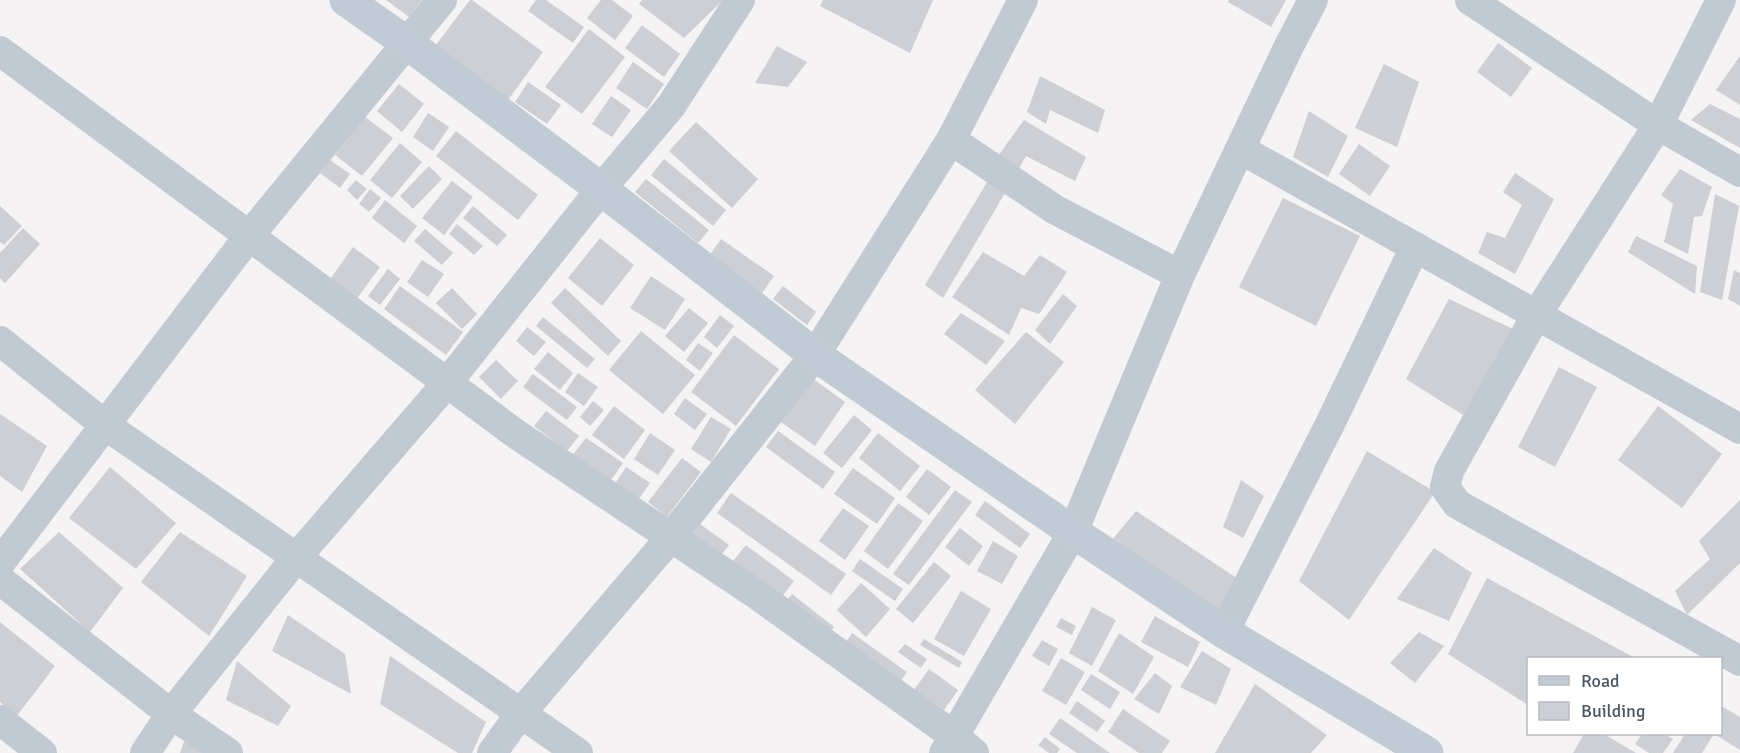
<svg xmlns="http://www.w3.org/2000/svg" width="1740" height="753" font-family="Signika,sans-serif">
<style>
.building{fill:#cdcfd5}
.lines{fill:none;stroke-linecap:round;stroke-linejoin:round}
.street{stroke:#c1cad2;stroke-width:30}
.secondary{stroke:#c1cbd6;stroke-width:33}
</style>
<rect width="100%" height="100%" fill="#f5f3f3"/>
<!-- building -->
<g class="building">
<polygon points="386,0 422,0 409,17"/>
<polygon points="470,0 472,0 543,52 508,100 435,46"/>
<polygon points="536,0 546,0 584,27 573,43 528,11"/>
<polygon points="601,0 612,0 633,16 615,40 587,18"/>
<polygon points="642,0 723,0 684,38 639,4"/>
<polygon points="823,0 933,0 910,53 820,6"/>
<polygon points="1229,0 1286,0 1271,27 1228,2"/>
<polygon points="642,25 680,54 664,77 625,48"/>
<polygon points="589,29 625,57 582,114 545,87"/>
<polygon points="1498,43 1532,68 1511,97 1477,72"/>
<polygon points="777,46 807,62 788,87 755,83"/>
<polygon points="1740,56 1740,105 1716,90"/>
<polygon points="633,62 664,84 647,109 616,88"/>
<polygon points="1384,64 1419,82 1397,147 1355,128"/>
<polygon points="1040,76 1105,110 1098,133 1050,110 1046,124 1027,112"/>
<polygon points="528,82 561,105 547,124 515,102"/>
<polygon points="399,84 424,104 402,132 377,111"/>
<polygon points="611,96 631,110 612,137 592,124"/>
<polygon points="1710,104 1740,119 1740,148 1691,120"/>
<polygon points="1309,111 1348,136 1328,177 1293,157"/>
<polygon points="428,113 449,127 433,151 413,137"/>
<polygon points="365,117 393,138 362,176 335,155"/>
<polygon points="1024,120 1086,157 1075,181 1026,156 1017,172 998,156"/>
<polygon points="696,122 758,179 732,208 669,151"/>
<polygon points="456,131 538,195 518,220 436,156"/>
<polygon points="400,143 422,162 392,198 370,180"/>
<polygon points="1359,144 1390,166 1370,196 1339,174"/>
<polygon points="664,159 726,210 713,226 651,175"/>
<polygon points="330,160 350,174 340,188 320,173"/>
<polygon points="429,166 442,179 413,209 400,196"/>
<polygon points="1680,169 1712,187 1702,216 1694,217 1688,254 1664,242 1673,204 1661,195"/>
<polygon points="1515,173 1554,199 1515,274 1478,253 1487,232 1505,238 1522,205 1503,192"/>
<polygon points="646,179 709,230 698,243 635,192"/>
<polygon points="989,179 1005,193 943,298 925,285"/>
<polygon points="356,180 367,189 357,200 347,190"/>
<polygon points="452,181 473,197 444,235 422,218"/>
<polygon points="370,189 381,198 369,212 359,204"/>
<polygon points="1715,194 1739,206 1722,300 1700,292"/>
<polygon points="1283,198 1360,236 1316,326 1239,287"/>
<polygon points="385,200 417,226 404,243 372,218"/>
<polygon points="0,206 22,226 4,245 0,242"/>
<polygon points="473,206 507,235 497,246 463,218"/>
<polygon points="457,224 483,246 474,255 449,234"/>
<polygon points="23,228 40,244 5,283 0,278 0,251 1,252"/>
<polygon points="425,229 453,253 442,265 414,241"/>
<polygon points="1636,236 1697,266 1695,294 1628,252"/>
<polygon points="600,238 634,265 602,306 568,278"/>
<polygon points="721,239 774,276 760,296 707,259"/>
<polygon points="353,247 380,267 355,301 328,282"/>
<polygon points="983,252 1024,276 1040,255 1067,272 1039,314 1021,308 1009,335 952,297"/>
<polygon points="422,260 444,274 428,297 407,282"/>
<polygon points="388,269 400,279 380,305 368,296"/>
<polygon points="1734,270 1740,273 1740,306 1728,299"/>
<polygon points="651,276 685,299 665,330 630,308"/>
<polygon points="400,286 463,332 446,355 384,309"/>
<polygon points="783,286 816,312 807,325 773,299"/>
<polygon points="452,288 477,314 462,329 436,303"/>
<polygon points="565,288 621,341 608,356 551,303"/>
<polygon points="1063,294 1077,306 1050,344 1035,330"/>
<polygon points="1449,299 1515,330 1471,420 1406,379"/>
<polygon points="689,308 708,323 684,352 665,336"/>
<polygon points="961,313 1005,341 986,365 944,334"/>
<polygon points="720,315 734,326 717,348 704,337"/>
<polygon points="543,317 595,359 587,368 536,326"/>
<polygon points="527,327 546,342 534,356 516,341"/>
<polygon points="641,331 695,375 663,414 609,370"/>
<polygon points="1026,332 1064,362 1015,424 975,390"/>
<polygon points="734,335 779,369 736,426 691,392"/>
<polygon points="698,343 713,353 700,371 686,360"/>
<polygon points="548,352 573,373 560,390 534,369"/>
<polygon points="496,360 518,381 501,399 479,377"/>
<polygon points="1559,367 1597,387 1555,467 1518,447"/>
<polygon points="578,373 598,387 584,406 565,392"/>
<polygon points="533,374 577,407 567,420 523,387"/>
<polygon points="812,378 845,402 815,446 781,422"/>
<polygon points="685,398 707,414 695,430 674,414"/>
<polygon points="593,401 604,410 590,426 580,417"/>
<polygon points="614,406 645,430 624,459 592,435"/>
<polygon points="1658,406 1722,454 1682,508 1618,460"/>
<polygon points="546,411 579,436 567,451 534,426"/>
<polygon points="0,414 47,446 22,492 0,476"/>
<polygon points="854,415 872,430 842,468 823,453"/>
<polygon points="711,417 731,429 711,462 691,449"/>
<polygon points="778,431 835,472 823,489 766,447"/>
<polygon points="650,433 675,450 658,475 634,459"/>
<polygon points="878,433 920,466 900,491 859,458"/>
<polygon points="586,438 623,463 608,484 571,457"/>
<polygon points="1367,451 1435,492 1349,620 1299,581"/>
<polygon points="682,458 701,472 667,517 648,502"/>
<polygon points="110,467 176,523 136,569 69,518"/>
<polygon points="626,467 650,483 636,503 613,487"/>
<polygon points="853,468 895,498 877,524 834,494"/>
<polygon points="927,469 951,487 929,515 906,497"/>
<polygon points="1241,480 1264,496 1243,538 1223,527"/>
<polygon points="955,490 972,502 909,585 893,574"/>
<polygon points="731,493 846,574 831,595 717,513"/>
<polygon points="1740,500 1740,563 1687,615 1675,591 1710,559 1699,541"/>
<polygon points="985,501 1030,534 1020,548 975,515"/>
<polygon points="898,503 923,521 888,569 864,551"/>
<polygon points="843,508 869,526 845,560 819,541"/>
<polygon points="1136,511 1238,579 1220,610 1112,540"/>
<polygon points="700,524 729,545 717,560 689,539"/>
<polygon points="960,528 983,546 969,566 945,547"/>
<polygon points="59,532 123,588 90,632 20,569"/>
<polygon points="180,532 247,576 209,636 141,582"/>
<polygon points="993,541 1018,556 1002,584 977,571"/>
<polygon points="746,545 794,581 777,603 729,566"/>
<polygon points="1434,548 1472,573 1449,621 1397,599"/>
<polygon points="860,559 903,589 895,601 852,571"/>
<polygon points="934,562 951,576 913,623 896,609"/>
<polygon points="1487,578 1635,658 1528,658 1528,705 1448,654"/>
<polygon points="861,583 890,609 866,637 837,610"/>
<polygon points="961,591 991,609 964,656 934,639"/>
<polygon points="792,594 834,627 826,639 783,605"/>
<polygon points="1092,607 1116,620 1092,666 1069,653"/>
<polygon points="288,615 345,654 351,694 272,651"/>
<polygon points="1155,616 1200,642 1188,667 1141,642"/>
<polygon points="1061,618 1076,626 1072,635 1056,627"/>
<polygon points="0,622 55,666 16,717 0,702"/>
<polygon points="1419,632 1444,646 1415,683 1390,663"/>
<polygon points="852,633 907,672 896,688 841,650"/>
<polygon points="1119,633 1154,657 1133,694 1098,671"/>
<polygon points="924,639 962,662 959,668 920,645"/>
<polygon points="1042,640 1058,649 1049,666 1032,656"/>
<polygon points="905,644 927,659 921,668 898,652"/>
<polygon points="1202,651 1231,669 1216,705 1180,687"/>
<polygon points="390,656 486,722 472,753 458,753 380,704"/>
<polygon points="1061,658 1085,672 1066,705 1042,691"/>
<polygon points="237,661 291,706 278,726 226,700"/>
<polygon points="929,669 958,690 944,710 914,690"/>
<polygon points="1155,673 1172,686 1159,714 1134,699"/>
<polygon points="1091,674 1120,692 1110,709 1081,690"/>
<polygon points="1255,684 1327,735 1311,753 1215,753"/>
<polygon points="1077,701 1105,721 1097,732 1069,713"/>
<polygon points="1720,705 1740,717 1740,750 1714,734 1702,753 1673,753 1685,734 1720,734"/>
<polygon points="1123,709 1170,741 1162,753 1139,753 1108,732"/>
<polygon points="1060,718 1110,753 1077,753 1049,734"/>
<polygon points="1584,734 1604,734 1636,753 1573,753"/>
<polygon points="1642,734 1665,734 1673,739 1663,753 1649,753 1635,744"/>
<polygon points="1045,737 1060,749 1057,753 1049,753 1038,745"/>
<polygon points="185,739 202,753 180,753"/>
</g>
<g class="lines">
<!-- street -->
<g class="street">
<polyline points="1470,0 1658,125 1740,172"/>
<polyline points="1721,0 1658,125 1537,314 1449,471 1445,487 1457,504 1740,661"/>
<polyline points="0,51 516,434 756,594 954,736 974,753"/>
<polyline points="951,140 1054,209 1180,275"/>
<polyline points="1240,149 1740,429"/>
<polyline points="0,341 105,425 578,753"/>
<polyline points="0,563 249,236 442,0"/>
<polyline points="0,580 171,714 228,753"/>
<polyline points="1224,632 1330,424 1415,247"/>
<polyline points="0,720 42,753"/>
<polyline points="145,753 171,714 296,558 447,383 601,189 671,106 740,0"/>
<polyline points="492,753 520,714 671,537 815,355 951,140 1023,0"/>
<polyline points="944,753 1073,532 1180,275 1288,48 1313,0"/>
</g>
<!-- secondary -->
<polyline class="secondary" points="346,0 407,43 601,189 815,355 1073,532 1224,632 1427,753"/>
</g>
<!-- legend -->
<rect x="1527" y="657" width="195" height="78" fill="#ffffff" stroke="#b7bbc0" stroke-width="1.5"/>
<rect x="1539" y="676" width="30" height="9" fill="#c1cbd6" stroke="#b7bbc0" stroke-width="1.5"/>
<text x="1581" y="687" font-size="18" fill="#4a5661">Road</text>
<rect x="1539" y="702" width="30" height="18" fill="#cdcfd5" stroke="#b7bbc0" stroke-width="1.5"/>
<text x="1581" y="717" font-size="18" fill="#4a5661">Building</text>
</svg>
